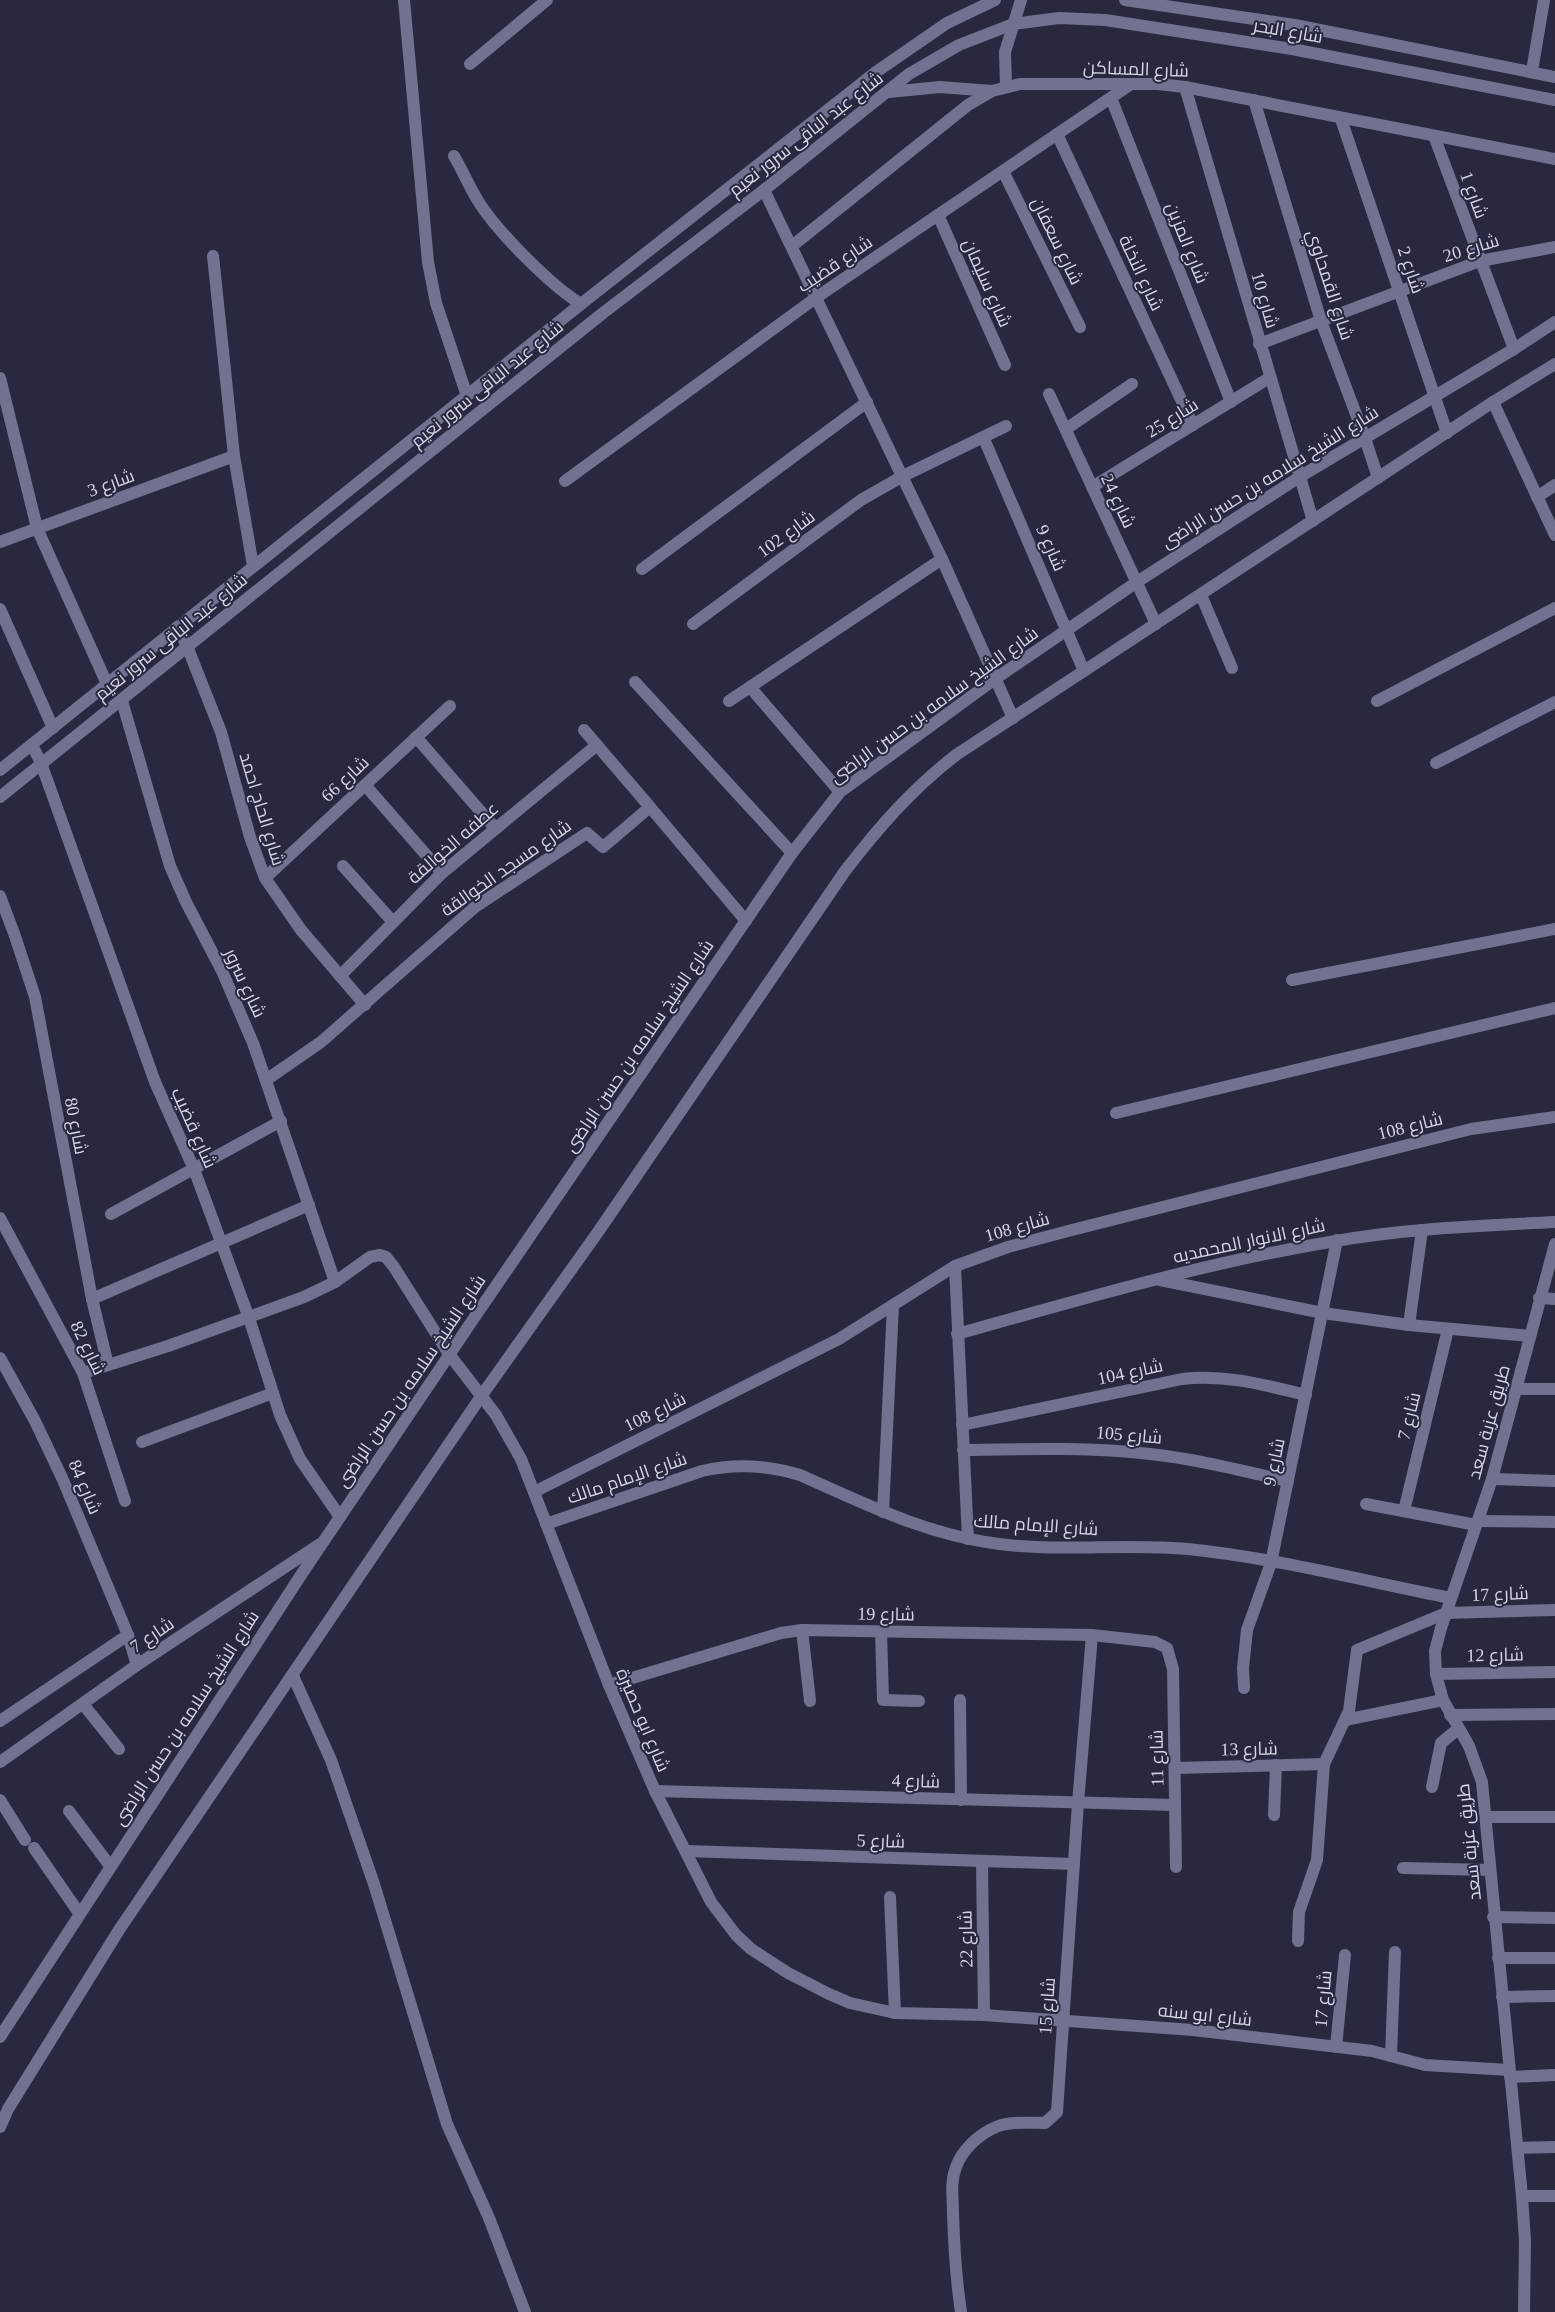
<svg xmlns="http://www.w3.org/2000/svg" width="1555" height="2312" font-family="'Times New Roman',Cairo,serif">
<style>
.lines{fill:none;stroke-linecap:round;stroke-linejoin:round}
.minor{stroke:#707290;stroke-width:12}
.labels{text-anchor:middle;stroke-width:4;stroke-linejoin:round;paint-order:stroke}
.street-label{font-size:18px;fill:#d6d7e8;stroke:#282841}
</style>
<rect width="100%" height="100%" fill="#282841"/>
<g class="lines">
<!-- minor -->
<g class="minor">
<polyline points="404,0 428,262 436,303 467,396"/>
<polyline points="1125,0 1295,25 1555,77"/>
<polyline points="470,64 547,0"/>
<polyline points="1532,71 1544,0"/>
<polyline points="1006,87 1005,52 1021,0"/>
<polyline points="1185,87 1313,521"/>
<polyline points="889,92 940,87 992,91"/>
<polyline points="1111,98 1231,402"/>
<polyline points="1254,100 1321,321 1365,438 1378,478"/>
<polyline points="1341,119 1447,433"/>
<polyline points="1057,134 1193,425"/>
<polyline points="1434,136 1514,349"/>
<path d="M 454,156 C 463,171 470,189 480,204 C 499,233 551,286 581,304"/>
<polyline points="1003,171 1080,327"/>
<polyline points="764,190 942,559 1013,718"/>
<polyline points="938,215 1005,365"/>
<polyline points="792,246 968,105 992,91 1020,84 1158,84 1185,87 1555,159"/>
<polyline points="213,256 234,456 253,566"/>
<polyline points="1259,344 1480,261 1555,247"/>
<polyline points="0,378 37,528 107,684"/>
<polyline points="1049,394 1156,624"/>
<polyline points="1493,402 1555,535"/>
<polyline points="1066,429 1132,384"/>
<polyline points="984,439 1084,671"/>
<polyline points="565,481 817,297 1131,84"/>
<polyline points="1092,487 1269,378"/>
<polyline points="1537,497 1555,485"/>
<polyline points="0,542 234,456"/>
<polyline points="642,569 867,402"/>
<polyline points="1201,595 1232,668"/>
<polyline points="0,609 53,728"/>
<polyline points="693,624 861,500 903,476 1006,426"/>
<polyline points="177,627 187,646 221,732 250,837 265,878 301,930 365,1005"/>
<polyline points="635,682 792,853"/>
<polyline points="750,687 840,792"/>
<polyline points="122,701 170,866 186,902 222,971 253,1043 335,1282"/>
<polyline points="729,701 942,559"/>
<polyline points="1377,701 1555,608"/>
<polyline points="584,730 650,807"/>
<polyline points="416,737 495,828"/>
<polyline points="32,745 41,763 155,1082 194,1169 249,1318 280,1415 300,1459 340,1517"/>
<polyline points="1436,763 1555,702"/>
<polyline points="0,770 581,304 876,72 947,23 995,0"/>
<polyline points="365,785 442,873"/>
<polyline points="0,797 603,313 764,190 909,74 959,45 1013,24 1059,18 1105,20 1292,49 1555,100"/>
<polyline points="343,866 393,922"/>
<polyline points="265,878 450,706"/>
<polyline points="0,896 15,936 35,997 92,1299 108,1365"/>
<polyline points="340,976 442,873 597,745"/>
<polyline points="1292,980 1555,929"/>
<polyline points="266,1080 321,1042 475,907 587,833 603,847 650,807 746,921"/>
<polyline points="1116,1113 1555,1008"/>
<polyline points="111,1214 281,1121"/>
<polyline points="0,1218 83,1373 125,1501"/>
<polyline points="955,1266 968,1539"/>
<polyline points="1160,1280 1323,1313 1409,1325 1530,1336"/>
<polyline points="1539,1298 1555,1299"/>
<polyline points="92,1299 309,1205"/>
<polyline points="1409,1325 1422,1230"/>
<path d="M 957,1334 C 1082,1299 1207,1262 1336,1241 C 1408,1228 1482,1226 1555,1222"/>
<polyline points="0,1358 35,1421 63,1480 128,1635 137,1665"/>
<polyline points="83,1373 168,1346 304,1297 335,1282 370,1257 380,1255 386,1257 394,1267 449,1354 496,1415 521,1459 609,1685 655,1791 711,1902 736,1935 751,1949 788,1973 829,1994 850,2003 895,2013 984,2015 1193,2030 1372,2051 1425,2065 1509,2070"/>
<polyline points="1516,1389 1555,1389"/>
<path d="M 962,1425 L 1182,1379 C 1226,1374 1264,1385 1306,1395"/>
<polyline points="142,1442 273,1393"/>
<path d="M 963,1450 C 1026,1449 1088,1447 1150,1454 C 1197,1459 1242,1471 1288,1481"/>
<polyline points="1492,1479 1555,1481"/>
<polyline points="534,1492 839,1339 955,1266 1008,1247 1068,1231 1471,1129 1555,1117"/>
<polyline points="1366,1504 1476,1525"/>
<polyline points="1404,1511 1448,1329"/>
<polyline points="883,1512 893,1305"/>
<polyline points="1478,1521 1555,1522"/>
<path d="M 546,1524 L 702,1471 C 736,1463 767,1465 800,1475 C 865,1504 927,1535 999,1544 C 1062,1552 1125,1543 1188,1549 C 1276,1558 1364,1581 1451,1598"/>
<polyline points="802,1630 810,1701"/>
<polyline points="881,1631 883,1700 919,1701"/>
<polyline points="1436,1674 1555,1672"/>
<polyline points="293,1676 331,1760 374,1884 447,2124 489,2218 525,2312"/>
<polyline points="609,1685 781,1633 802,1630 1092,1635 1155,1642 1167,1648 1173,1669 1176,1867"/>
<polyline points="1244,1688 1243,1668 1247,1630 1271,1563 1337,1240"/>
<polyline points="960,1700 961,1800"/>
<polyline points="83,1704 119,1749"/>
<polyline points="1450,1715 1555,1714"/>
<polyline points="1345,1720 1443,1700"/>
<polyline points="0,1721 128,1635"/>
<polyline points="0,1762 137,1665 320,1544"/>
<polyline points="1175,1768 1324,1764"/>
<polyline points="1432,1787 1441,1743 1458,1729"/>
<polyline points="655,1791 1175,1805"/>
<polyline points="0,1800 25,1840"/>
<polyline points="69,1811 110,1866"/>
<polyline points="1274,1815 1276,1765"/>
<polyline points="1486,1817 1555,1817"/>
<polyline points="34,1848 79,1913"/>
<polyline points="686,1851 1074,1864"/>
<polyline points="982,1862 984,2015"/>
<polyline points="1403,1868 1490,1870"/>
<polyline points="890,1897 895,2013"/>
<polyline points="1493,1917 1555,1918"/>
<polyline points="1298,1941 1299,1912 1317,1860 1324,1764 1349,1711 1357,1650 1446,1613 1555,1610"/>
<polyline points="1498,1958 1555,1958"/>
<polyline points="1502,1997 1555,1996"/>
<polyline points="0,2037 303,1572 472,1321 792,853 840,792 995,679 1137,582 1301,476 1514,349 1555,322"/>
<polyline points="1336,2047 1345,1955"/>
<polyline points="1391,2056 1395,1952"/>
<polyline points="1510,2077 1555,2075"/>
<path d="M 0,2127 L 8,2109 L 119,1930 L 482,1395 L 598,1232 L 845,871 C 879,827 911,790 956,755 L 1493,402 L 1555,364"/>
<polyline points="1518,2148 1555,2147"/>
<polyline points="1522,2196 1555,2196"/>
<path d="M 961,2312 C 956,2279 954,2246 953,2213 C 953,2197 950,2182 956,2167 C 962,2150 979,2134 996,2127 C 1010,2121 1030,2123 1045,2123 L 1057,2112 L 1078,1803 L 1092,1635"/>
<polyline points="1524,2312 1525,2241 1522,2196 1482,1782 1469,1746 1443,1700 1436,1674 1435,1651 1441,1628 1492,1479 1555,1244"/>
</g>
</g>
<g class="labels">
<!-- street labels -->
<g class="street-label">
<text transform="translate(1288 31) rotate(10)" y="6">شارع البحر</text>
<text transform="translate(1136 69) rotate(2)" y="6">شارع المساكن</text>
<text transform="translate(806 134) rotate(-38)" y="6">شارع عبد الباقى سرور نعيم</text>
<text transform="translate(1474 195) rotate(70)" y="6">شارع 1</text>
<text transform="translate(1057 241) rotate(64)" y="6">شارع سعفان</text>
<text transform="translate(1187 243) rotate(68)" y="6">شارع المزين</text>
<text transform="translate(1471 248) rotate(-17)" y="6">شارع 20</text>
<text transform="translate(835 264) rotate(-34)" y="6">شارع قضيب</text>
<text transform="translate(1411 270) rotate(71)" y="6">شارع 2</text>
<text transform="translate(1141 273) rotate(65)" y="6">شارع النخلة</text>
<text transform="translate(987 283) rotate(66)" y="6">شارع سليمان</text>
<text transform="translate(1330 285) rotate(72)" y="6">شارع القمحاوي</text>
<text transform="translate(1265 300) rotate(74)" y="6">شارع 10</text>
<text transform="translate(487 384) rotate(-39)" y="6">شارع عبد الباقى سرور نعيم</text>
<text transform="translate(1172 418) rotate(-32)" y="6">شارع 25</text>
<text transform="translate(1270 477) rotate(-32)" y="6">شارع الشيخ سلامه بن حسن الراضى</text>
<text transform="translate(111 483) rotate(-20)" y="6">شارع 3</text>
<text transform="translate(1118 501) rotate(65)" y="6">شارع 24</text>
<text transform="translate(786 534) rotate(-36)" y="6">شارع 102</text>
<text transform="translate(1051 548) rotate(66)" y="6">شارع 9</text>
<text transform="translate(171 637) rotate(-39)" y="6">شارع عبد الباقى سرور نعيم</text>
<text transform="translate(934 705) rotate(-36)" y="6">شارع الشيخ سلامه بن حسن الراضى</text>
<text transform="translate(345 779) rotate(-43)" y="6">شارع 66</text>
<text transform="translate(262 809) rotate(73)" y="6">شارع الحاج احمد</text>
<text transform="translate(453 843) rotate(-41)" y="6">عطفه الخوالقة</text>
<text transform="translate(506 868) rotate(-35)" y="6">شارع مسجد الخوالقة</text>
<text transform="translate(245 983) rotate(65)" y="6">شارع سرور</text>
<text transform="translate(639 1046) rotate(-56)" y="6">شارع الشيخ سلامه بن حسن الراضى</text>
<text transform="translate(76 1126) rotate(79)" y="6">شارع 80</text>
<text transform="translate(1410 1126) rotate(-14)" y="6">شارع 108</text>
<text transform="translate(194 1128) rotate(66)" y="6">شارع قضيب</text>
<text transform="translate(1017 1227) rotate(-16)" y="6">شارع 108</text>
<text transform="translate(1249 1241) rotate(-12)" y="6">شارع الانوار المحمديه</text>
<text transform="translate(88 1348) rotate(64)" y="6">شارع 82</text>
<text transform="translate(1130 1372) rotate(-12)" y="6">شارع 104</text>
<text transform="translate(411 1381) rotate(-56)" y="6">شارع الشيخ سلامه بن حسن الراضى</text>
<text transform="translate(655 1412) rotate(-26)" y="6">شارع 108</text>
<text transform="translate(1409 1416) rotate(-76)" y="6">شارع 7</text>
<text transform="translate(1489 1422) rotate(-75)" y="6">طريق عزبة سعد</text>
<text transform="translate(1129 1435) rotate(5)" y="6">شارع 105</text>
<text transform="translate(1274 1462) rotate(-78)" y="6">شارع 9</text>
<text transform="translate(627 1478) rotate(-19)" y="6">شارع الإمام مالك</text>
<text transform="translate(85 1487) rotate(67)" y="6">شارع 84</text>
<text transform="translate(1036 1525) rotate(4)" y="6">شارع الإمام مالك</text>
<text transform="translate(1500 1594) rotate(-2)" y="6">شارع 17</text>
<text transform="translate(886 1614) rotate(1)" y="6">شارع 19</text>
<text transform="translate(152 1635) rotate(-34)" y="6">شارع 7</text>
<text transform="translate(1495 1655) rotate(-1)" y="6">شارع 12</text>
<text transform="translate(186 1718) rotate(-57)" y="6">شارع الشيخ سلامه بن حسن الراضى</text>
<text transform="translate(643 1720) rotate(67)" y="6">شارع ابو حصيرة</text>
<text transform="translate(1249 1749) rotate(-1)" y="6">شارع 13</text>
<text transform="translate(1157 1758) rotate(-91)" y="6">شارع 11</text>
<text transform="translate(916 1781) rotate(2)" y="6">شارع 4</text>
<text transform="translate(881 1841) rotate(2)" y="6">شارع 5</text>
<text transform="translate(1469 1842) rotate(-96)" y="6">طريق عزبة سعد</text>
<text transform="translate(966 1939) rotate(-91)" y="6">شارع 22</text>
<text transform="translate(1323 1999) rotate(-85)" y="6">شارع 17</text>
<text transform="translate(1047 2006) rotate(-86)" y="6">شارع 15</text>
<text transform="translate(1205 2015) rotate(6)" y="6">شارع ابو سنه</text>
</g>
</g>
</svg>
